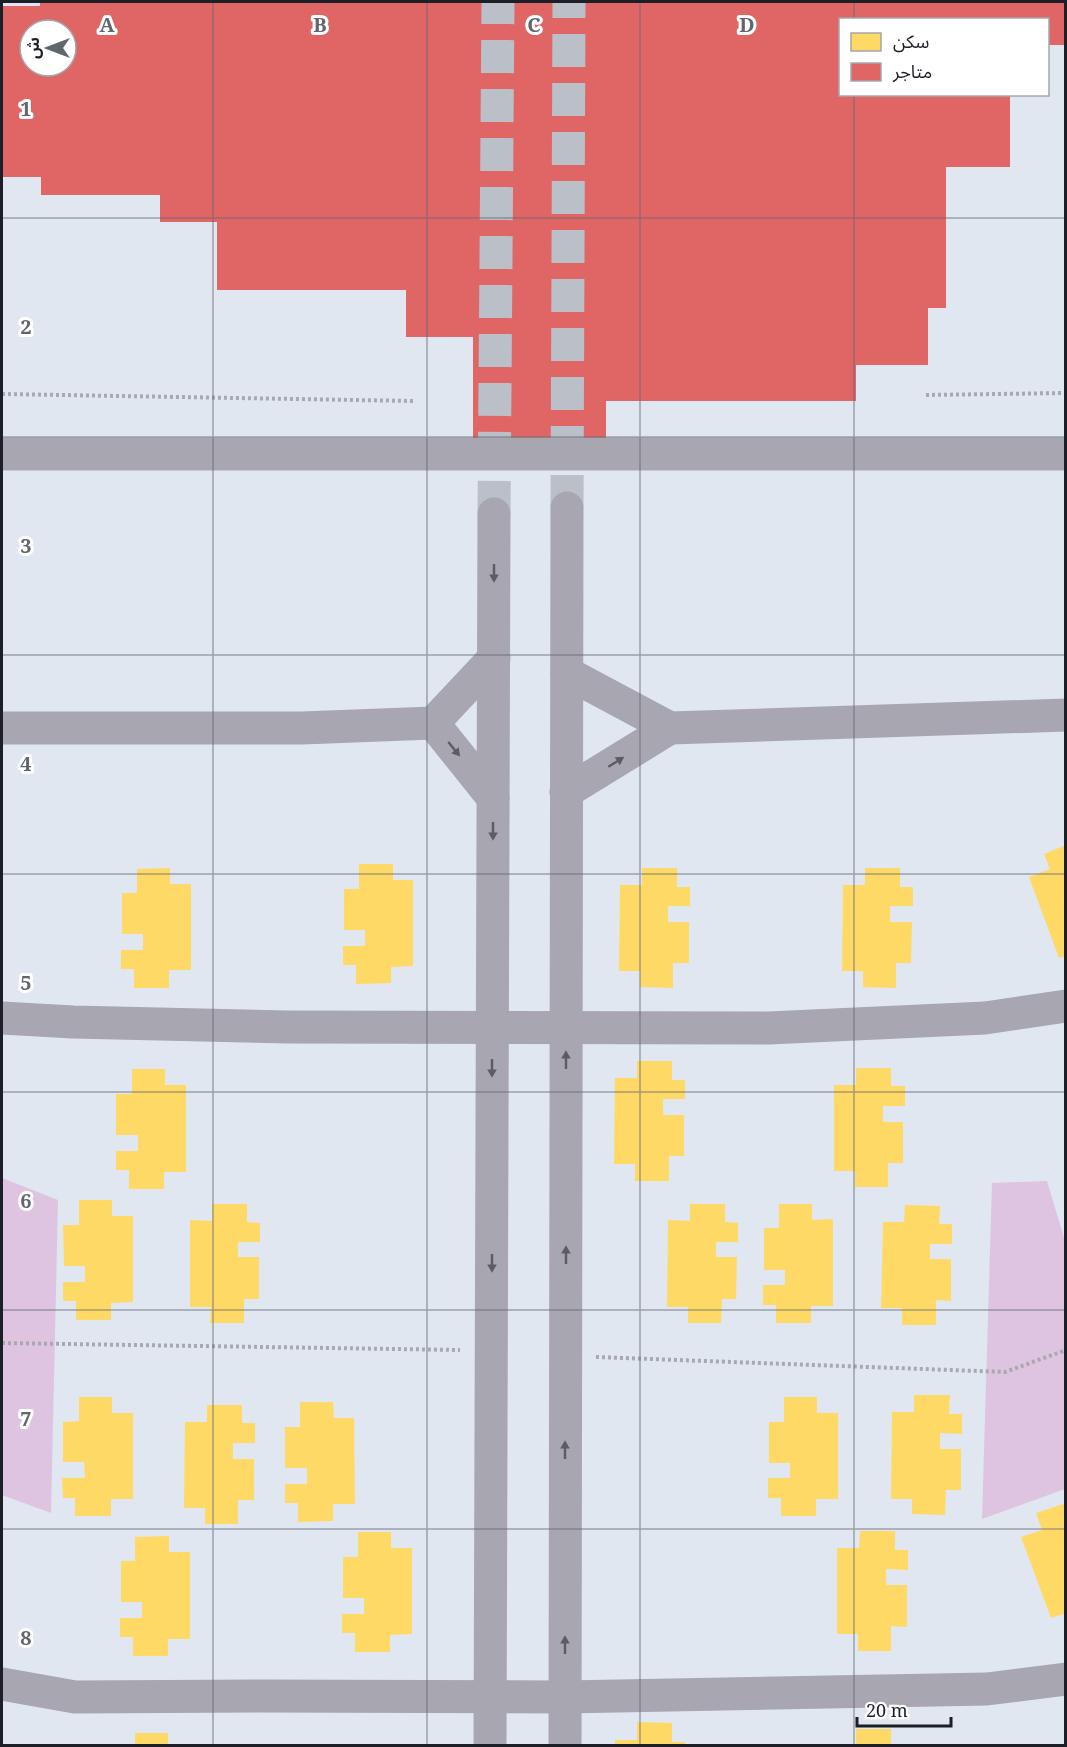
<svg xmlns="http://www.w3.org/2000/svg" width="1067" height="1747" font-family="'Noto Serif','Noto Sans Arabic',serif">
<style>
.green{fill:#dec4e0}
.homes{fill:#ffd966}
.shops{fill:#e06666;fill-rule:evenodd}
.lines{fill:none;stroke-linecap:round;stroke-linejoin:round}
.minor-tunnel{stroke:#babfc8;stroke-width:33;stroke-dasharray:33 16;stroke-linecap:butt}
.path{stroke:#a8a9b0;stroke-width:4;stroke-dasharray:3 3;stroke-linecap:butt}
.minor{stroke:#a8a6b0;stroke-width:33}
.oneway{fill:#5b5c64}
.grid{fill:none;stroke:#61666d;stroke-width:1.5;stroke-opacity:0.55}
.grid-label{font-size:20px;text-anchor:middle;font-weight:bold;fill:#61666d;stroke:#fff;stroke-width:6;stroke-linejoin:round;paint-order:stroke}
</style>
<rect width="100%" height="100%" fill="#e1e7f1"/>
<!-- green -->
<g class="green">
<polygon points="2,1178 58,1200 51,1513 2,1495"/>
<polygon points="1047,1181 1065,1241 1065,1489 982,1519 992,1183"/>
</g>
<!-- homes -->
<g class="homes">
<polygon points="1066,845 1066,956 1059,958 1029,877 1050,869 1044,854"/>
<polygon points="359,864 393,864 393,880 413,880 413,966 391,967 391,983 356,984 356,965 343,965 343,946 365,946 365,930 344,930 344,889 359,889"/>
<polygon points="170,868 170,884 191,884 191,970 169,970 169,988 134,988 134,969 121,969 121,950 143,950 143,934 122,934 122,893 137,893 137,869"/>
<polygon points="642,868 677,868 677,887 690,887 690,906 668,906 668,922 689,922 689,963 673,963 673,988 640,987 640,971 619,971 620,885 642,885"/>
<polygon points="865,868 900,868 900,887 913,887 913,906 890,906 890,922 912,922 911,963 896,963 896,988 863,987 863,971 842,971 843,885 865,885"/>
<polygon points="637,1061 672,1061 672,1080 685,1080 685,1099 663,1099 663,1115 684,1115 684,1156 669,1156 669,1181 635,1181 635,1164 614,1164 615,1078 637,1078"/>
<polygon points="856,1068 891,1068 891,1086 905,1086 905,1106 883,1106 883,1122 903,1122 903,1163 888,1163 888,1187 855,1187 855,1171 834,1171 834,1085 856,1085"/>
<polygon points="132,1069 165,1069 165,1085 186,1085 186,1172 164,1172 164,1189 129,1189 129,1170 116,1170 116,1151 138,1151 138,1135 116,1135 116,1094 132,1094"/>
<polygon points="79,1200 112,1200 112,1216 133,1216 133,1302 111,1303 111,1320 76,1320 76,1301 63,1301 63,1282 85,1282 85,1266 64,1266 63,1225 79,1225"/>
<polygon points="212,1204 247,1204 247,1222 260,1223 260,1242 238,1242 238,1257 259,1257 259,1299 244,1299 244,1323 210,1323 211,1307 190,1307 190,1220 212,1221"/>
<polygon points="690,1204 725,1204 725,1222 738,1223 738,1242 716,1242 716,1257 737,1257 736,1299 722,1299 721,1323 688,1323 688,1307 667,1307 668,1220 690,1221"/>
<polygon points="779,1204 812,1204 812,1220 833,1219 833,1306 811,1306 811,1323 776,1323 776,1305 763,1305 763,1285 785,1285 785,1270 764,1270 764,1228 779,1228"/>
<polygon points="905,1205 940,1206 939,1224 952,1224 952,1244 930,1244 930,1259 951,1259 951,1301 936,1300 936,1325 902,1325 902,1308 881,1308 883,1222 904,1222"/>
<polygon points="914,1395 950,1395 949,1414 962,1414 962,1434 940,1433 940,1449 961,1449 961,1490 946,1490 945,1515 912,1514 912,1499 891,1499 892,1412 914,1412"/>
<polygon points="79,1397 112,1397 112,1413 133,1413 133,1499 111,1499 111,1516 75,1516 75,1498 63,1498 62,1478 85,1478 84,1462 63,1462 63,1422 79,1421"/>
<polygon points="784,1397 817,1397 817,1413 838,1413 838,1499 816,1499 816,1516 781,1516 781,1498 768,1498 768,1478 790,1478 790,1463 769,1463 769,1422 784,1422"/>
<polygon points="300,1402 333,1402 334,1418 354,1418 355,1504 333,1504 333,1521 298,1522 298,1503 285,1503 285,1484 307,1484 307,1468 285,1468 285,1427 300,1427"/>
<polygon points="207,1405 242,1405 242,1423 255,1423 255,1443 233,1443 233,1459 254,1459 254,1500 238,1500 238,1524 205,1524 205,1508 184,1508 185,1422 207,1422"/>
<polygon points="1066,1503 1066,1613 1051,1618 1021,1537 1042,1530 1036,1513"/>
<polygon points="860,1531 895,1531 895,1550 908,1550 908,1570 886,1569 886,1585 907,1585 907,1627 891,1626 891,1651 858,1651 858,1634 837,1634 837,1548 859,1548"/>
<polygon points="358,1532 391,1532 391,1548 412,1548 412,1634 390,1635 390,1652 355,1652 355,1633 342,1633 342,1614 364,1614 364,1598 343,1598 343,1557 358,1557"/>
<polygon points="169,1536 169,1552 190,1552 190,1639 168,1639 168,1656 133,1656 133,1637 120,1637 120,1618 142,1618 142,1602 121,1602 121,1561 135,1561 135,1537"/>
<polygon points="637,1722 672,1723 672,1742 685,1742 685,1746 615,1746 615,1740 637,1740"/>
<rect x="856" y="1729" width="35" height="17"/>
<rect x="135" y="1733" width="33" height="13"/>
</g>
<!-- shops -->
<path class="shops" d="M 40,2 L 1066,2 L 1066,45 L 1048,45 L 1048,20 L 840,20 L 840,94 L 1010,94 L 1010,167 L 946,167 L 946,308 L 928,308 L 928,365 L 856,365 L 856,401 L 606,401 L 606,440 L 473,440 L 473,337 L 406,337 L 406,290 L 217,290 L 217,222 L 160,222 L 160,195 L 41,195 L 41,177 L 2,177 L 2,6 L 40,6 ZM 30,30 L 66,30 L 66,66 L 30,66 Z"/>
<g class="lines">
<!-- minor-tunnel -->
<g class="minor-tunnel">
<polyline points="567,508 569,2"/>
<polyline points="494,514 498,2"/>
</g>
<!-- path -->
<g class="path">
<polyline points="2,394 413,401"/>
<polyline points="926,395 1066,393"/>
<polyline points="2,1343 460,1350"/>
<polyline points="596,1357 1005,1372 1066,1350"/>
</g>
<!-- minor -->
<g class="minor">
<polyline points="2,454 1066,454"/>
<polyline points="2,728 302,728 433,723"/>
<polyline points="670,728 1066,715"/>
<polyline points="566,792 670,728 567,673"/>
<polyline points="493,798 433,723 494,658"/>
<polyline points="2,1018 73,1022 288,1027 769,1028 985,1018 1066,1006"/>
<polyline points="2,1684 75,1697 260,1696 565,1697 987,1689 1066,1679"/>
<polyline points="490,1746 494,514"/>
<polyline points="565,1746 567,508"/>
</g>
</g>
<!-- one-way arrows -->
<defs><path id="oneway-solid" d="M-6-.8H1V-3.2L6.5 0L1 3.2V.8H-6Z" transform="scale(1.5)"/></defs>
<g class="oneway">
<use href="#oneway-solid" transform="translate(494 573) rotate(90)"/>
<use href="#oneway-solid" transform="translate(454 749) rotate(51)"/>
<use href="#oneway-solid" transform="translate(616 762) rotate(-32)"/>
<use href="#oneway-solid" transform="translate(493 831) rotate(90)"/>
<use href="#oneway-solid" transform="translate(566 1060) rotate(-90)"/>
<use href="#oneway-solid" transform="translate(492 1068) rotate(90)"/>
<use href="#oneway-solid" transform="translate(566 1255) rotate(-90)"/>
<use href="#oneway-solid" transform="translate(492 1263) rotate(90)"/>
<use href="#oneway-solid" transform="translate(565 1450) rotate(-90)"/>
<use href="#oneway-solid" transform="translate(565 1645) rotate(-90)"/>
</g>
<!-- grid -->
<path class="grid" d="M 213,2 L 213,1746M 427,2 L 427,1746M 640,2 L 640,1746M 854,2 L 854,20M 854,94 L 854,1746M 2,218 L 1066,218M 2,437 L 1066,437M 2,655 L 1066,655M 2,874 L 1066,874M 2,1092 L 1066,1092M 2,1310 L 1066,1310M 2,1529 L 1066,1529"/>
<g class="grid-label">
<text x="107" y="32">A</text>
<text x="320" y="32">B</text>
<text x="534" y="32">C</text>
<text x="747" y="32">D</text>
<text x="26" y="116">1</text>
<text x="26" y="334">2</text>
<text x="26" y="553">3</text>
<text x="26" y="771">4</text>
<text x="26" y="990">5</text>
<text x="26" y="1208">6</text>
<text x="26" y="1426">7</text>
<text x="26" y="1645">8</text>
</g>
<!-- border -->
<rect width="1067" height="1747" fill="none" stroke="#1c2026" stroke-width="6"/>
<!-- legend -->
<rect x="839" y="18" width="210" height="78" fill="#ffffff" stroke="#a4a6a8" stroke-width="1.5"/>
<rect x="851" y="33" width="30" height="18" fill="#ffd966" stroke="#a4a6a8" stroke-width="1.5"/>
<text x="893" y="48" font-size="18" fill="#1c2026">سكن</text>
<rect x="851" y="63" width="30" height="18" fill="#e06666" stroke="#a4a6a8" stroke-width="1.5"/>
<text x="893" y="78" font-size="18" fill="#1c2026">متاجر</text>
<!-- north arrow -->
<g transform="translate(48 48) rotate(270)"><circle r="28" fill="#ffffff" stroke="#a4a6a8" stroke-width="1.5"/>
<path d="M0-4.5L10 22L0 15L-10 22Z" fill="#61666d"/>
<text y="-9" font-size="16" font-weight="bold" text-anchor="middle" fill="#1c2026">ش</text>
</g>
<!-- scale -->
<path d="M857 1717v9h94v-9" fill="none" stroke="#1c2026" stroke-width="3"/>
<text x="866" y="1717" font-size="18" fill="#1c2026" stroke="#ffffff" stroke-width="4.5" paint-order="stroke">20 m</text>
</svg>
